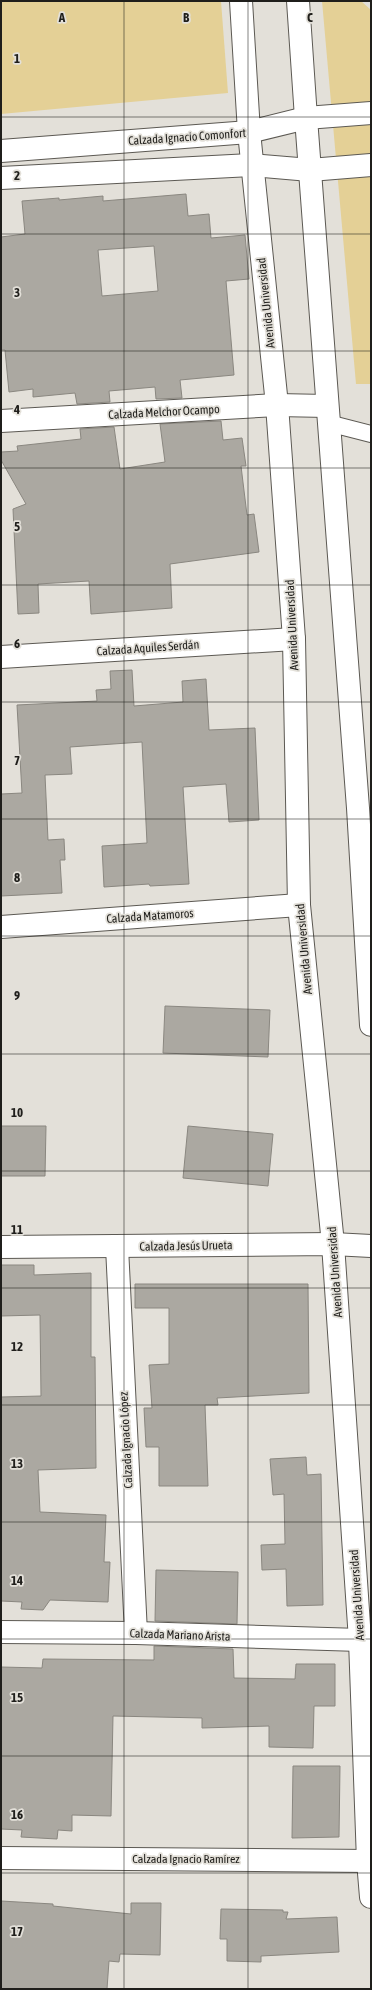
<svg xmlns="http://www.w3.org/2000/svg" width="372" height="1990" font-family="'Asap Condensed',sans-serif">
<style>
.green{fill:#e4d096}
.building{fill:#aba8a1;stroke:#8a8780;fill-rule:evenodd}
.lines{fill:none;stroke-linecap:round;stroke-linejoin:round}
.service-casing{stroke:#5c5953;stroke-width:18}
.minor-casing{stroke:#5c5953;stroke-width:24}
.tertiary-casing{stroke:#5c5953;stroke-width:24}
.secondary-casing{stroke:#5c5953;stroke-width:24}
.service{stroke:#fff;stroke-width:16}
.minor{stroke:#fff;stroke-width:22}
.tertiary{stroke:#fff;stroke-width:22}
.secondary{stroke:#fff;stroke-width:22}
.grid{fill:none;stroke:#1f1e1b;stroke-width:1;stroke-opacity:0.55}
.labels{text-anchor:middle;stroke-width:3.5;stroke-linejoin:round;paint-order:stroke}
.street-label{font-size:12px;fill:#1f1e1b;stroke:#e3e0d9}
.grid-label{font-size:13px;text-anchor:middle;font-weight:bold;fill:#1f1e1b;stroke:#e3e0d9;stroke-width:3.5;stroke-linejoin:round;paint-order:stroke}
</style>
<rect width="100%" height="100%" fill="#e3e0d9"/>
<!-- green -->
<g class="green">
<polygon points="1,1 221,1 228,93 1,114"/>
<polygon points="322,1 361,1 371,10 371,384 356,384"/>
</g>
<!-- building -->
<g class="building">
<path d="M 186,194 L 188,216 L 209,214 L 211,238 L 245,235 L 249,279 L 226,281 L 234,375 L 180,380 L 182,398 L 156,399 L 155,387 L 109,391 L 110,402 L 77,404 L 75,393 L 33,397 L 33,389 L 9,392 L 5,350 L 1,350 L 1,237 L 25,234 L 22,201 L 59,198 L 59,200 L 103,196 L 103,201 ZM 154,246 L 158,291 L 102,296 L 98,250 Z"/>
<polygon points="221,421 223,440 242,438 246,466 241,466 247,515 254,514 259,552 170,564 172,608 91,614 89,581 38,584 39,613 18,614 13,509 26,504 1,460 1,452 18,451 17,446 81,439 80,429 114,427 120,469 165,462 160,424"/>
<polygon points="132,670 134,706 183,702 182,681 206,679 209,730 255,728 259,820 229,822 226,784 183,787 189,884 150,886 149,884 104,887 102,846 147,843 142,742 70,747 72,774 45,775 48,840 64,839 65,860 60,860 62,893 1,896 1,794 22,793 17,705 97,701 96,690 111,689 110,671"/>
<polygon points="165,1006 270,1010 268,1057 163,1053"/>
<polygon points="1,1126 46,1126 45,1176 1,1176"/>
<polygon points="188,1126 273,1134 268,1186 183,1178"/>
<polygon points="1,1265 34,1265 34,1275 91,1273 91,1357 95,1357 96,1468 38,1470 40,1512 106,1515 104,1562 110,1562 108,1602 50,1600 43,1610 21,1609 22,1602 1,1601 1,1397 41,1396 40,1315 1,1316"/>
<polygon points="135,1284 308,1284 309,1393 217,1398 218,1405 205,1405 208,1486 159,1486 159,1447 146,1447 144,1408 152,1408 149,1365 169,1364 169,1308 135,1308"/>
<polygon points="306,1457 307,1475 321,1474 323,1605 287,1606 286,1569 262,1570 261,1545 285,1544 284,1494 273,1495 270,1459"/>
<polygon points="156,1570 238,1572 237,1624 155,1621"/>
<polygon points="154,1646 233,1649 234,1678 295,1679 296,1664 335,1664 335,1706 314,1706 313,1748 269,1747 269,1726 202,1728 202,1718 113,1716 111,1816 72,1815 72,1831 58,1830 57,1839 21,1837 22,1830 1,1829 1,1667 42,1668 43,1659 154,1660"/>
<polygon points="293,1766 340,1766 339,1837 292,1838"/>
<polygon points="1,1901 53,1904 53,1906 131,1914 131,1903 161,1903 160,1955 120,1954 119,1962 109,1961 107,1989 1,1989"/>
<polygon points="221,1909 283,1910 283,1912 288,1912 286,1919 337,1917 339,1952 261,1956 261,1962 227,1961 227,1939 220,1939"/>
</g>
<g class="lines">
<!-- service casing -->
<g class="service-casing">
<polyline id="service" points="328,423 371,434"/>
</g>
<!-- minor casing -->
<g class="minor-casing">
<g id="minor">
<polyline points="1,421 277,405 327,406"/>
<polyline points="1,657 294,639"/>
<polyline points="1,927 299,905"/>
<polyline points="1,1247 333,1244 371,1246"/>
<polyline points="117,1247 136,1633"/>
<polyline points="1,1632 136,1633 360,1640"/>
<polyline points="1,1858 371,1861"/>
</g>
</g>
<!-- tertiary casing -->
<g class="tertiary-casing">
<g id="tertiary">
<polyline points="241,1 249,132"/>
<polyline points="298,1 306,118"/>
</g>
</g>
<!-- secondary casing -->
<g class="secondary-casing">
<g id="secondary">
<polyline points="306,118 358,808 371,1025"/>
<polyline points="249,132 277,405 294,639 299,905 333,1244 360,1640 368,1861 371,1897"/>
<polyline points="1,151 249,132 306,118 371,113"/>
<polyline points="1,178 251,165 310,170 371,165"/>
</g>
</g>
<!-- service -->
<use href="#service" class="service"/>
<!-- minor -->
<use href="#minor" class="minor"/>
<!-- tertiary -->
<use href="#tertiary" class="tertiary"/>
<!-- secondary -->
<use href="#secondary" class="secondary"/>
</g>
<!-- grid -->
<path class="grid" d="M 124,1 L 124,1989M 248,1 L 248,1989M 1,117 L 371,117M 1,234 L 371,234M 1,351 L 371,351M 1,468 L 371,468M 1,585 L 371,585M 1,702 L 371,702M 1,819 L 371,819M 1,936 L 371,936M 1,1054 L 371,1054M 1,1171 L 371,1171M 1,1288 L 371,1288M 1,1405 L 371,1405M 1,1522 L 371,1522M 1,1639 L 371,1639M 1,1756 L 371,1756M 1,1873 L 371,1873"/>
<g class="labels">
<!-- street labels -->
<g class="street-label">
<text transform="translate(187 137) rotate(-4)" y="4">Calzada Ignacio Comonfort</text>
<text transform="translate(266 303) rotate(-96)" y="4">Avenida Universidad</text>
<text transform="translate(164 412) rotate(-3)" y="4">Calzada Melchor Ocampo</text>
<text transform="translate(292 625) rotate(-93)" y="4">Avenida Universidad</text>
<text transform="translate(148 648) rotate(-4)" y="4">Calzada Aquiles Serdán</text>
<text transform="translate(150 916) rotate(-4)" y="4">Calzada Matamoros</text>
<text transform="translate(304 949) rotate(-95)" y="4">Avenida Universidad</text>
<text transform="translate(186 1246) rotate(-1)" y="4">Calzada Jesús Urueta</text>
<text transform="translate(335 1272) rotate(-94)" y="4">Avenida Universidad</text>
<text transform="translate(126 1440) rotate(-93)" y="4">Calzada Ignacio López</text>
<text transform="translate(357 1595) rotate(-94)" y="4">Avenida Universidad</text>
<text transform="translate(180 1635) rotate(2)" y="4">Calzada Mariano Arista</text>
<text x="186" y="1863">Calzada Ignacio Ramírez</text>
</g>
</g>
<g class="grid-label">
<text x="62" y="22">A</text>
<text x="186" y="22">B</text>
<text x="310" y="22">C</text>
<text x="17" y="63">1</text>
<text x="17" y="180">2</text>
<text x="17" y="297">3</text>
<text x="17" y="414">4</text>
<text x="17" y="531">5</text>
<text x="17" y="648">6</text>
<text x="17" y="765">7</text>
<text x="17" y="882">8</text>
<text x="17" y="1000">9</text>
<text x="17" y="1117">10</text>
<text x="17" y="1234">11</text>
<text x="17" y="1351">12</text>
<text x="17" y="1468">13</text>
<text x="17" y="1585">14</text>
<text x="17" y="1702">15</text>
<text x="17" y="1819">16</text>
<text x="17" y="1936">17</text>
</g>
<!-- border -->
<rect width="372" height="1990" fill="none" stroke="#1f1e1b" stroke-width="4"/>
</svg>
